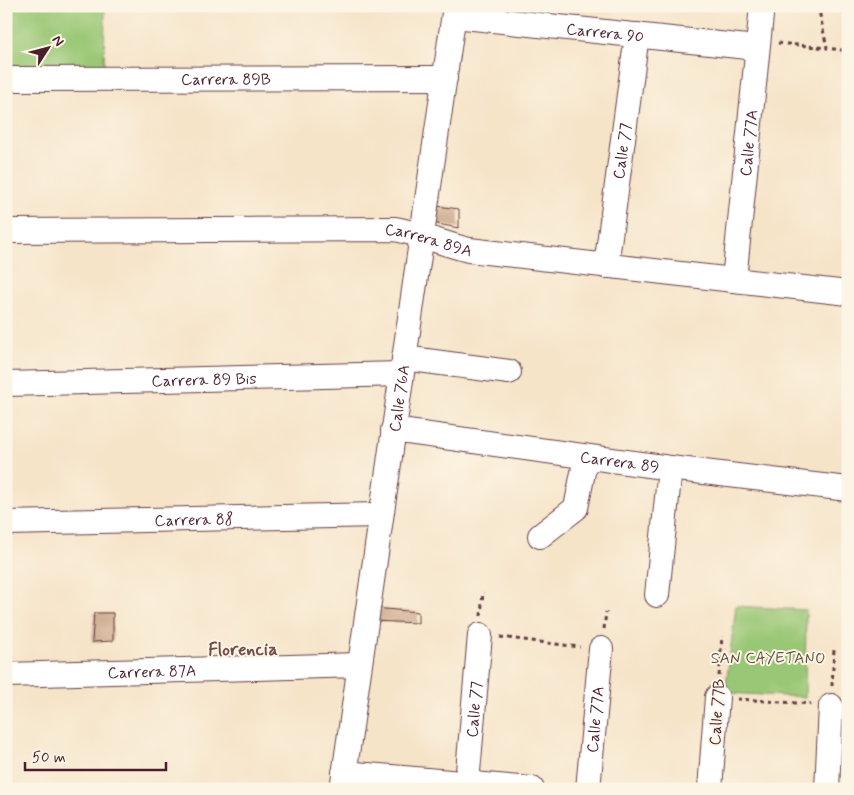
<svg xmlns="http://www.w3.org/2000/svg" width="854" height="795" font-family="Mynerve,sans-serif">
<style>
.green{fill:#9ac774;stroke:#727350}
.building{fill:#c7a083}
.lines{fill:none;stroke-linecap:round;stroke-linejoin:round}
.minor-casing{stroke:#643d43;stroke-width:26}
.path{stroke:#643d43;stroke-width:3;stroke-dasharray:4 4;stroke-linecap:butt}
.minor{stroke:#fff;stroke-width:24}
.path-bridge{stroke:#643d43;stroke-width:3;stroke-dasharray:4 4;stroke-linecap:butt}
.labels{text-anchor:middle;stroke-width:4;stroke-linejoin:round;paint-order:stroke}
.street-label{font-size:16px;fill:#4a1f2b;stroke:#fcf5e5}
.park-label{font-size:16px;fill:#625141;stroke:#fcf5e5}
.neighbourhood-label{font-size:18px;font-weight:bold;fill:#764c4a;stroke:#fcf5e5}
</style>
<rect width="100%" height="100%" fill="#fcf5e5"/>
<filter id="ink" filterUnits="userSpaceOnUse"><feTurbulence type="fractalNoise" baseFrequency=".02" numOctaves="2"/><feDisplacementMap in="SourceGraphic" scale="10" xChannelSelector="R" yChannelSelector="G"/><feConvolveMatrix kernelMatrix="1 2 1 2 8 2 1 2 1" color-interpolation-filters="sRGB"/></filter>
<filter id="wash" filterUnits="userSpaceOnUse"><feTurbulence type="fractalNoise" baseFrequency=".0096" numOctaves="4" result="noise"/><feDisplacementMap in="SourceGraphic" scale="20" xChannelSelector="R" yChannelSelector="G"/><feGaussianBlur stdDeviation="1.12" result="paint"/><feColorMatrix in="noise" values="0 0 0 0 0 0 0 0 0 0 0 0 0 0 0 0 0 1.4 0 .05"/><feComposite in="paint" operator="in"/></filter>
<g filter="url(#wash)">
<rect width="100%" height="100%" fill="#f6e4c9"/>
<!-- green -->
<g class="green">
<polygon points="6,6 105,6 104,75 6,73"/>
<polygon points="736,606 806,610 805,697 725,693"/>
</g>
<g id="blocks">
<!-- building -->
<g class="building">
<polygon points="429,205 459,209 459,228 427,222"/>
<polygon points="374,608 418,612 418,623 372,621"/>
<polygon points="94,613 113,613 113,641 92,642"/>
</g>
</g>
</g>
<g filter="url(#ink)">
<use href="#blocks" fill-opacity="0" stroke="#643d43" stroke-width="1"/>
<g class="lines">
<!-- minor casing -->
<g class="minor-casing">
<g id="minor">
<path id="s1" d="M 454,16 L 757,48"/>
<path id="s2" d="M 6,79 L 445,78"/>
<path id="s3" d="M 6,231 L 395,229 C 421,234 444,244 469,250 L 848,293"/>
<path id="s4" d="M 606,266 L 637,35"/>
<path id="s5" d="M 734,280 L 762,6"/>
<polyline points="404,358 509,372"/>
<path id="s6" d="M 6,384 L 401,374"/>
<path id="s7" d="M 393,430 L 670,468 L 848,489"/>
<path id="s8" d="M 6,523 L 380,515"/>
<polyline points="540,536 576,508 586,457"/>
<polyline points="657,595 670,468"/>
<path id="s9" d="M 6,675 L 359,665"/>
<polyline points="344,773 532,789"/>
<path id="s10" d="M 467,783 L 480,635"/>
<path id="s11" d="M 342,789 L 455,6"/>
<path id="s12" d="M 588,789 L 601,649"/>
<polyline points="710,789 717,697"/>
<polyline points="827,789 831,706"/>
</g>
</g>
<!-- path -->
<g class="path">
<polyline points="781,8 848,9"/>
<polyline points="778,43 827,48"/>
<polyline points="481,616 483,592"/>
<polyline points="604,629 606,612"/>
<polyline points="500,637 580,647"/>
<polyline points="719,676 722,636"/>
<polyline points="832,686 834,649"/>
<polyline points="737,699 811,704"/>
</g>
<!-- minor -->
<use href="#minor" class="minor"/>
<!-- path-bridge -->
<polyline class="path-bridge" points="818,6 827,48 848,51"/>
</g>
</g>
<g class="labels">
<!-- street labels -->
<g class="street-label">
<text dy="6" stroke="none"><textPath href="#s1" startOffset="152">Carrera 90</textPath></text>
<text dy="6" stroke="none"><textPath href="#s2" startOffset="220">Carrera 89B</textPath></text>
<text dy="6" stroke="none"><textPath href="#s5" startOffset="138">Calle 77A</textPath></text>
<text dy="6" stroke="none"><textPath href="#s4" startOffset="116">Calle 77</textPath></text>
<text dy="6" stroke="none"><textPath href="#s3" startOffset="424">Carrera 89A</textPath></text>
<text dy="6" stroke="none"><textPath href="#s6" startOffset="198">Carrera 89 Bis</textPath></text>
<text dy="6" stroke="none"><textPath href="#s11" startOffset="395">Calle 76A</textPath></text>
<text dy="6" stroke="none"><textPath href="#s7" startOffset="229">Carrera 89</textPath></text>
<text dy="6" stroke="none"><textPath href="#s8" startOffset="188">Carrera 88</textPath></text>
<text dy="6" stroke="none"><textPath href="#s9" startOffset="146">Carrera 87A</textPath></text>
<text dy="6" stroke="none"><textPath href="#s10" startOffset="74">Calle 77</textPath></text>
<text transform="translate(716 712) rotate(-86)" y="6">Calle 77B</text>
<text dy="6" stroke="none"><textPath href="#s12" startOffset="70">Calle 77A</textPath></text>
</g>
<!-- park labels -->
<g class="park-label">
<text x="768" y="663">SAN CAYETANO</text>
</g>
<!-- neighbourhood labels -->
<g class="neighbourhood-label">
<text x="243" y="655">Florencia</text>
</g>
</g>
<!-- margin -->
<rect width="854" height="795" fill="none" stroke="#fcf5e5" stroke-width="25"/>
<!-- north arrow -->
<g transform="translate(48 48) rotate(54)" stroke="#fcf5e5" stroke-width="4" paint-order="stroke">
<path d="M0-4L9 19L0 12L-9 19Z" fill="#4a1f2b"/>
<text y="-8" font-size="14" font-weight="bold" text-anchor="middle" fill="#4a1f2b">N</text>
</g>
<!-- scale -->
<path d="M25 762v8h141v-8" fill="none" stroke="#4a1f2b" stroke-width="2.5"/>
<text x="32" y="762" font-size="15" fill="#4a1f2b" stroke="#fcf5e5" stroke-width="4" paint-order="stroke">50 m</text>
</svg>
